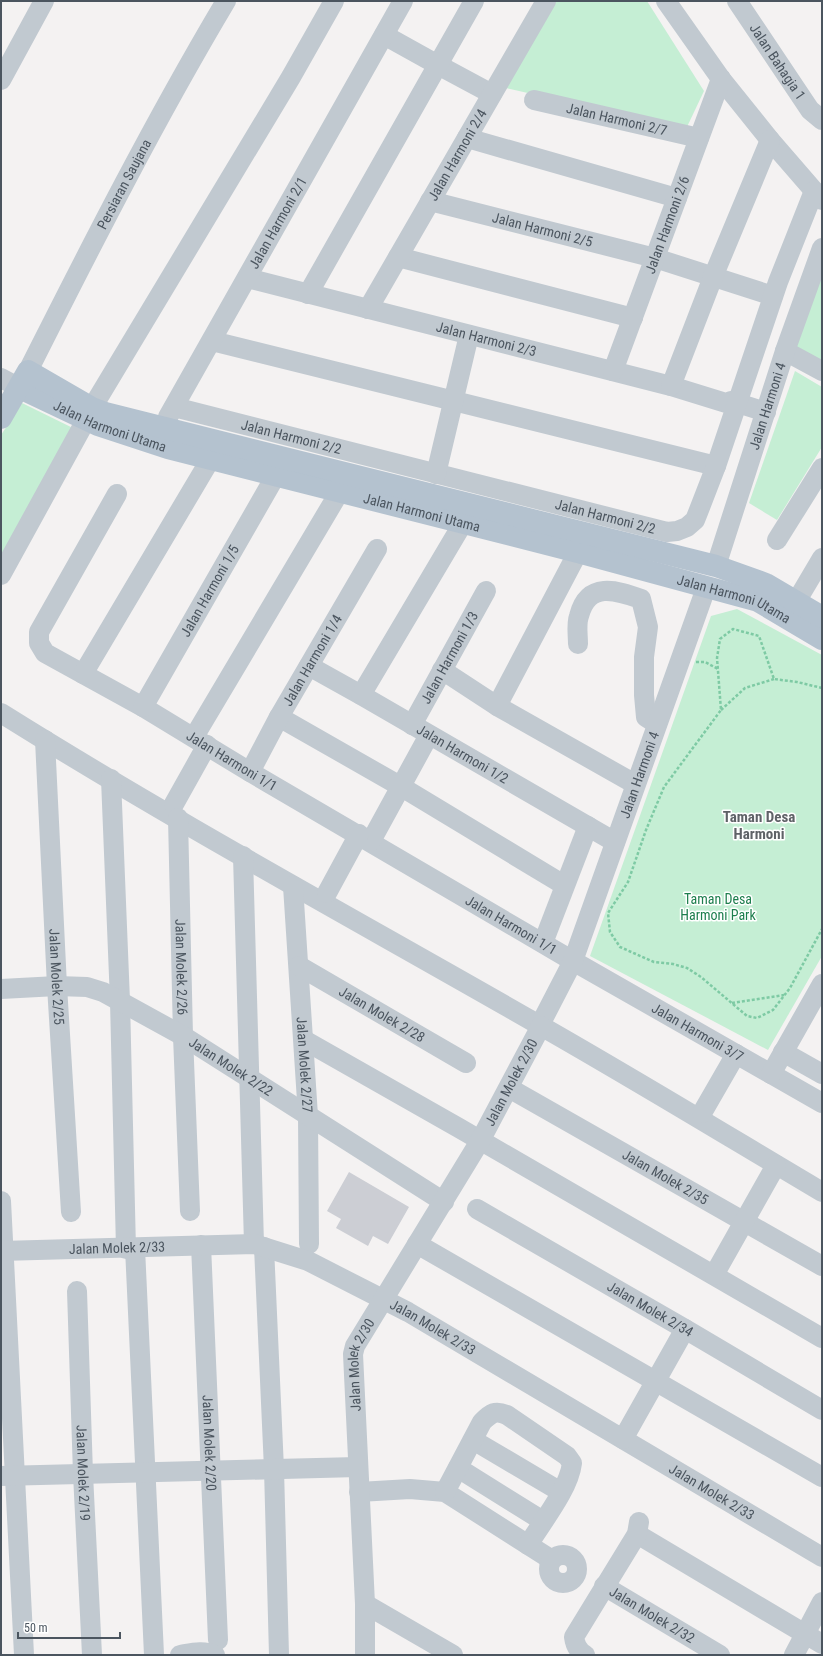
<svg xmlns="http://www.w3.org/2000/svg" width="823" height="1656" font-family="'Roboto Condensed',sans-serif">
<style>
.green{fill:#c5eed4}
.building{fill:#ccced4}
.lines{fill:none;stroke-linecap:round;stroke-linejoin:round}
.path{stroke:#7ecaa4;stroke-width:2.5;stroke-dasharray:3 2;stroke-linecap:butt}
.minor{stroke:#c1c9d0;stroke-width:20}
.major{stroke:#b4c2cf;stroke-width:22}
.labels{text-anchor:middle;stroke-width:3;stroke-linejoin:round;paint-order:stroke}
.street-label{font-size:14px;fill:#4b555f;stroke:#fff}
.park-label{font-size:14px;fill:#1d7e4d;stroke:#fff}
.neighbourhood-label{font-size:15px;font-weight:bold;fill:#5f6267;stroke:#fff}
</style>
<rect width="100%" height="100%" fill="#f4f2f2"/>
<!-- green -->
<g class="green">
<polygon points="554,1 647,1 704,91 686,129 506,88"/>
<polygon points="822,270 822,361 792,345"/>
<polygon points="795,371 822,387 822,447 777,520 749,503"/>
<polygon points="22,403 77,430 1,568 1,435"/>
<polygon points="737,609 822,655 822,956 768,1050 590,956 711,616"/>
</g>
<!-- building -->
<polygon class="building" points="349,1172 409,1207 388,1244 373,1236 368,1246 336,1228 341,1219 327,1211"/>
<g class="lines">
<!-- path -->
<g class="path">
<polyline points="696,662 705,662 718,669"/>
<polyline points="822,688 797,682 774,679 759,636 733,629 720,639 717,658 721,710 664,787 646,830 628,882 608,913 610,932 620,947 654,962 673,964 687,968 701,977 747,1016 757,1018 773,1010 790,988 822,929"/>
<polyline points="721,710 745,688 774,679"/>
<polyline points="732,1003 784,995"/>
</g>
<!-- minor -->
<g class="minor">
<polyline points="666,1 721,79 770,140 822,200"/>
<path id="s1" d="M 737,1 L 810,110 L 822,120"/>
<polyline points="384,35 438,65 492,94"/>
<polyline points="1,80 44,1"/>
<path id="s2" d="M 534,100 L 699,138"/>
<polyline points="467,138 677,198"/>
<path id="s3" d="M 430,201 L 655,258 L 773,296"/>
<polyline points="398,257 633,318"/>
<path id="s4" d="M 247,278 L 671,386 L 726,403 L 731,401 L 766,412"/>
<polyline points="308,294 474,1"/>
<path id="s5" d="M 368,309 L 546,1"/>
<polyline points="212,341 716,466"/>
<polyline points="785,351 822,371"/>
<path id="s6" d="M 28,371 C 91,246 154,122 226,1"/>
<path id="s7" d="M 613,371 L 721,79"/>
<polyline points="1,378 20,388"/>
<polyline points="671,386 713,277 770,140"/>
<path id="s8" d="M 174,407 L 667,532 L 677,531 L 687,527 L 695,520 L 699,510 L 716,466 L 778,282 L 814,191"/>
<polyline points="92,408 291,77 334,1"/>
<path id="s9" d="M 168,417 L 403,1"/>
<polyline points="436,474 469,335"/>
<path id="s10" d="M 117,494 L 39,632 L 39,643 L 45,653 L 143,707 L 250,772 L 573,961 L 822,1103"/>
<polyline points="777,540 822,468"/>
<path id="s11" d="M 716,566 L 785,351 L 822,248"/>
<polyline points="1,575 86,420"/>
<polyline points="796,602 822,558"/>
<path d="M 578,644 C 578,635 576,624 579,616 C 588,581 616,590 641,599 L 648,627 L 644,657 L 644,695 L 646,717 L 657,724"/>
<path id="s12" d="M 309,666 L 361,695 L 615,842"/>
<polyline points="442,670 497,706 635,784"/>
<polyline points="83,674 210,460"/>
<polyline points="361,695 463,523"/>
<polyline points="497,706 578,552"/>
<path id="s13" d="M 143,707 L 276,475"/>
<path d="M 1,713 C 175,822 356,920 534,1022 C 631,1077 726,1135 822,1192"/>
<polyline points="279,717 400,786 564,885"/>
<path id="s14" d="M 412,725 L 486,591"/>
<polyline points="194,737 340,491"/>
<path id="s15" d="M 45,740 L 57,986 L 71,1212"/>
<path id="s16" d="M 250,772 L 279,717 L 377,549"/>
<polyline points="111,779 120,1001 126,1249"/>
<polyline points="174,804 207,745"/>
<path id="s17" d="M 178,818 L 183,1036 L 190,1211"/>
<polyline points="371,841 429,735"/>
<polyline points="243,856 254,1244"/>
<path id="s18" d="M 293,886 L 308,1116 L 309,1244"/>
<polyline points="327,893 359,834"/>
<polyline points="543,943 588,826"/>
<path id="s19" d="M 299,966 L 466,1063"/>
<path id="s20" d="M 1,989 L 57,986 L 87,987 L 103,992 L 183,1036 L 444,1202"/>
<path id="s21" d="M 543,1019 L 573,961 L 706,588"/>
<polyline points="304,1040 459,1128 822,1338"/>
<polyline points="783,1052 822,1074"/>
<polyline points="771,1074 822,984"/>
<path id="s22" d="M 509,1088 L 822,1266"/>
<polyline points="702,1113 736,1054"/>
<polyline points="1,1201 24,1655"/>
<path id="s23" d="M 477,1209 L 685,1329 L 822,1410"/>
<polyline points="417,1244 822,1477"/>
<path id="s24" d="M 201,1245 L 218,1640"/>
<polyline points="264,1247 274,1469 279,1655"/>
<polyline points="135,1248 154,1655"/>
<path id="s25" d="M 1,1251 L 254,1244 L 308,1261 L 408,1312 L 822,1557"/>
<polyline points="714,1275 776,1165"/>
<path id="s26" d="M 77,1291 L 83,1474 L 92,1655"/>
<polyline points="623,1439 685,1329"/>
<polyline points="473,1440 561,1492"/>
<polyline points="458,1468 543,1521"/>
<polyline points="1,1476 358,1467"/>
<polyline points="359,1492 410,1489 445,1492 552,1560"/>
<path d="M 445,1492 L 482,1422 C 491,1413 495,1410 507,1415 L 567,1456 L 572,1463 C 569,1489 542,1522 528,1545"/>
<polyline points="637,1534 822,1644"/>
<circle cx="563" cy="1569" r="14"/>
<path id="s27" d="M 604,1586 L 720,1655"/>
<polyline points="365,1604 453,1655"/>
<path d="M 180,1655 C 192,1653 203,1650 215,1655"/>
<path id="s28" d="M 365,1655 L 365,1604 L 353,1354 L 355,1346 L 480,1141 L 541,1026"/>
<path d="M 585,1655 C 578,1651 575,1645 574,1637 L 637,1534 L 639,1522"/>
<polyline points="794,1655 822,1602"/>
</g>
<!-- major -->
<g class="major">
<path id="s29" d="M 20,388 L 98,425 L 168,448 L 578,552 L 758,601 L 822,639"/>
<polyline points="1,418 28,371 92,408 105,413 716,566 766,584 822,617"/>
</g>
</g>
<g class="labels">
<!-- street labels -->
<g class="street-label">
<text dy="5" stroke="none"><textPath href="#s1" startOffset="73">Jalan Bahagia 1</textPath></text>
<text dy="5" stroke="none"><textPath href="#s2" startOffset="85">Jalan Harmoni 2/7</textPath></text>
<text dy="5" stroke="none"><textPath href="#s5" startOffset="178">Jalan Harmoni 2/4</textPath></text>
<text dy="5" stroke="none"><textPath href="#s6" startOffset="210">Persiaran Saujana</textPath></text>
<text dy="5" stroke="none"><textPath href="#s9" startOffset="223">Jalan Harmoni 2/1</textPath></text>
<text dy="5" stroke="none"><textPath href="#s7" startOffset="156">Jalan Harmoni 2/6</textPath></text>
<text dy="5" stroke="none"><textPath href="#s3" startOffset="116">Jalan Harmoni 2/5</textPath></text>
<text dy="5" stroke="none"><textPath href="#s4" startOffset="247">Jalan Harmoni 2/3</textPath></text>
<text dy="5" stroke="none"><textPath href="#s11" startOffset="168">Jalan Harmoni 4</textPath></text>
<text dy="5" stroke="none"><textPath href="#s29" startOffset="98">Jalan Harmoni Utama</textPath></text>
<text dy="5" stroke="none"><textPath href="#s8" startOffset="121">Jalan Harmoni 2/2</textPath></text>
<text dy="5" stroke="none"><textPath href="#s29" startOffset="422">Jalan Harmoni Utama</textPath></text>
<text dy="5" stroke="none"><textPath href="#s8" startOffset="445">Jalan Harmoni 2/2</textPath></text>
<text dy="5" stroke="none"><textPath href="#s13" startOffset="134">Jalan Harmoni 1/5</textPath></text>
<text dy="5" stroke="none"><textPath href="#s29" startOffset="746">Jalan Harmoni Utama</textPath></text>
<text dy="5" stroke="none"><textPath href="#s14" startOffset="77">Jalan Harmoni 1/3</textPath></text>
<text dy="5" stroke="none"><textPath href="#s16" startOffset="128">Jalan Harmoni 1/4</textPath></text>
<text dy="5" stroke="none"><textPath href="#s12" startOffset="177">Jalan Harmoni 1/2</textPath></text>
<text dy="5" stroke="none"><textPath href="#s10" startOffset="397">Jalan Harmoni 1/1</textPath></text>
<text dy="5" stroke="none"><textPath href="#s21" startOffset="263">Jalan Harmoni 4</textPath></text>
<text dy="5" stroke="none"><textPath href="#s10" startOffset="721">Jalan Harmoni 1/1</textPath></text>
<text dy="5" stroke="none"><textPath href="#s17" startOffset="149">Jalan Molek 2/26</textPath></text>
<text dy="5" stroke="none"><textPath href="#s15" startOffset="237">Jalan Molek 2/25</textPath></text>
<text dy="5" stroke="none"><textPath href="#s19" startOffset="96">Jalan Molek 2/28</textPath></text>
<text dy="5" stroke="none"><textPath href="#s10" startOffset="936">Jalan Harmoni 3/7</textPath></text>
<text dy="5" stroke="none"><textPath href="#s18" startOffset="179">Jalan Molek 2/27</textPath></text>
<text dy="5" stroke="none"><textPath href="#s20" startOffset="251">Jalan Molek 2/22</textPath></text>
<text dy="5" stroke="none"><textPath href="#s28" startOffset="616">Jalan Molek 2/30</textPath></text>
<text dy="5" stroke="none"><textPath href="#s22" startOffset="180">Jalan Molek 2/35</textPath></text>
<text dy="5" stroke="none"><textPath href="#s25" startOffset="116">Jalan Molek 2/33</textPath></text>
<text dy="5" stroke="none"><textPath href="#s23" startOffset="200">Jalan Molek 2/34</textPath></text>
<text dy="5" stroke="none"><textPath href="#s25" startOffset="451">Jalan Molek 2/33</textPath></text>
<text dy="5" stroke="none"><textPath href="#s28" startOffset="292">Jalan Molek 2/30</textPath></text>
<text dy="5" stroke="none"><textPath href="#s24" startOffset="198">Jalan Molek 2/20</textPath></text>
<text dy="5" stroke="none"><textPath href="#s26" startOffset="182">Jalan Molek 2/19</textPath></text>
<text dy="5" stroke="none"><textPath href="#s25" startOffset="775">Jalan Molek 2/33</textPath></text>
<text dy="5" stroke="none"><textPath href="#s27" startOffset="56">Jalan Molek 2/32</textPath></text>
</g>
<!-- park labels -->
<g class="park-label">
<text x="718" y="904">Taman Desa<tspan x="718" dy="16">Harmoni Park</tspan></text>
</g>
<!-- neighbourhood labels -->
<g class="neighbourhood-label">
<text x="759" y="822">Taman Desa<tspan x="759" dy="17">Harmoni</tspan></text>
</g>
</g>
<!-- border -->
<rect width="823" height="1656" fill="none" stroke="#4b555f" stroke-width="4"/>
<!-- scale -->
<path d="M18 1632v6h102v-6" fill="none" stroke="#4b555f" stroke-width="2"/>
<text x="24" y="1632" font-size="12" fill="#4b555f" stroke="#ffffff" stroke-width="3" paint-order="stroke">50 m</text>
</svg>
